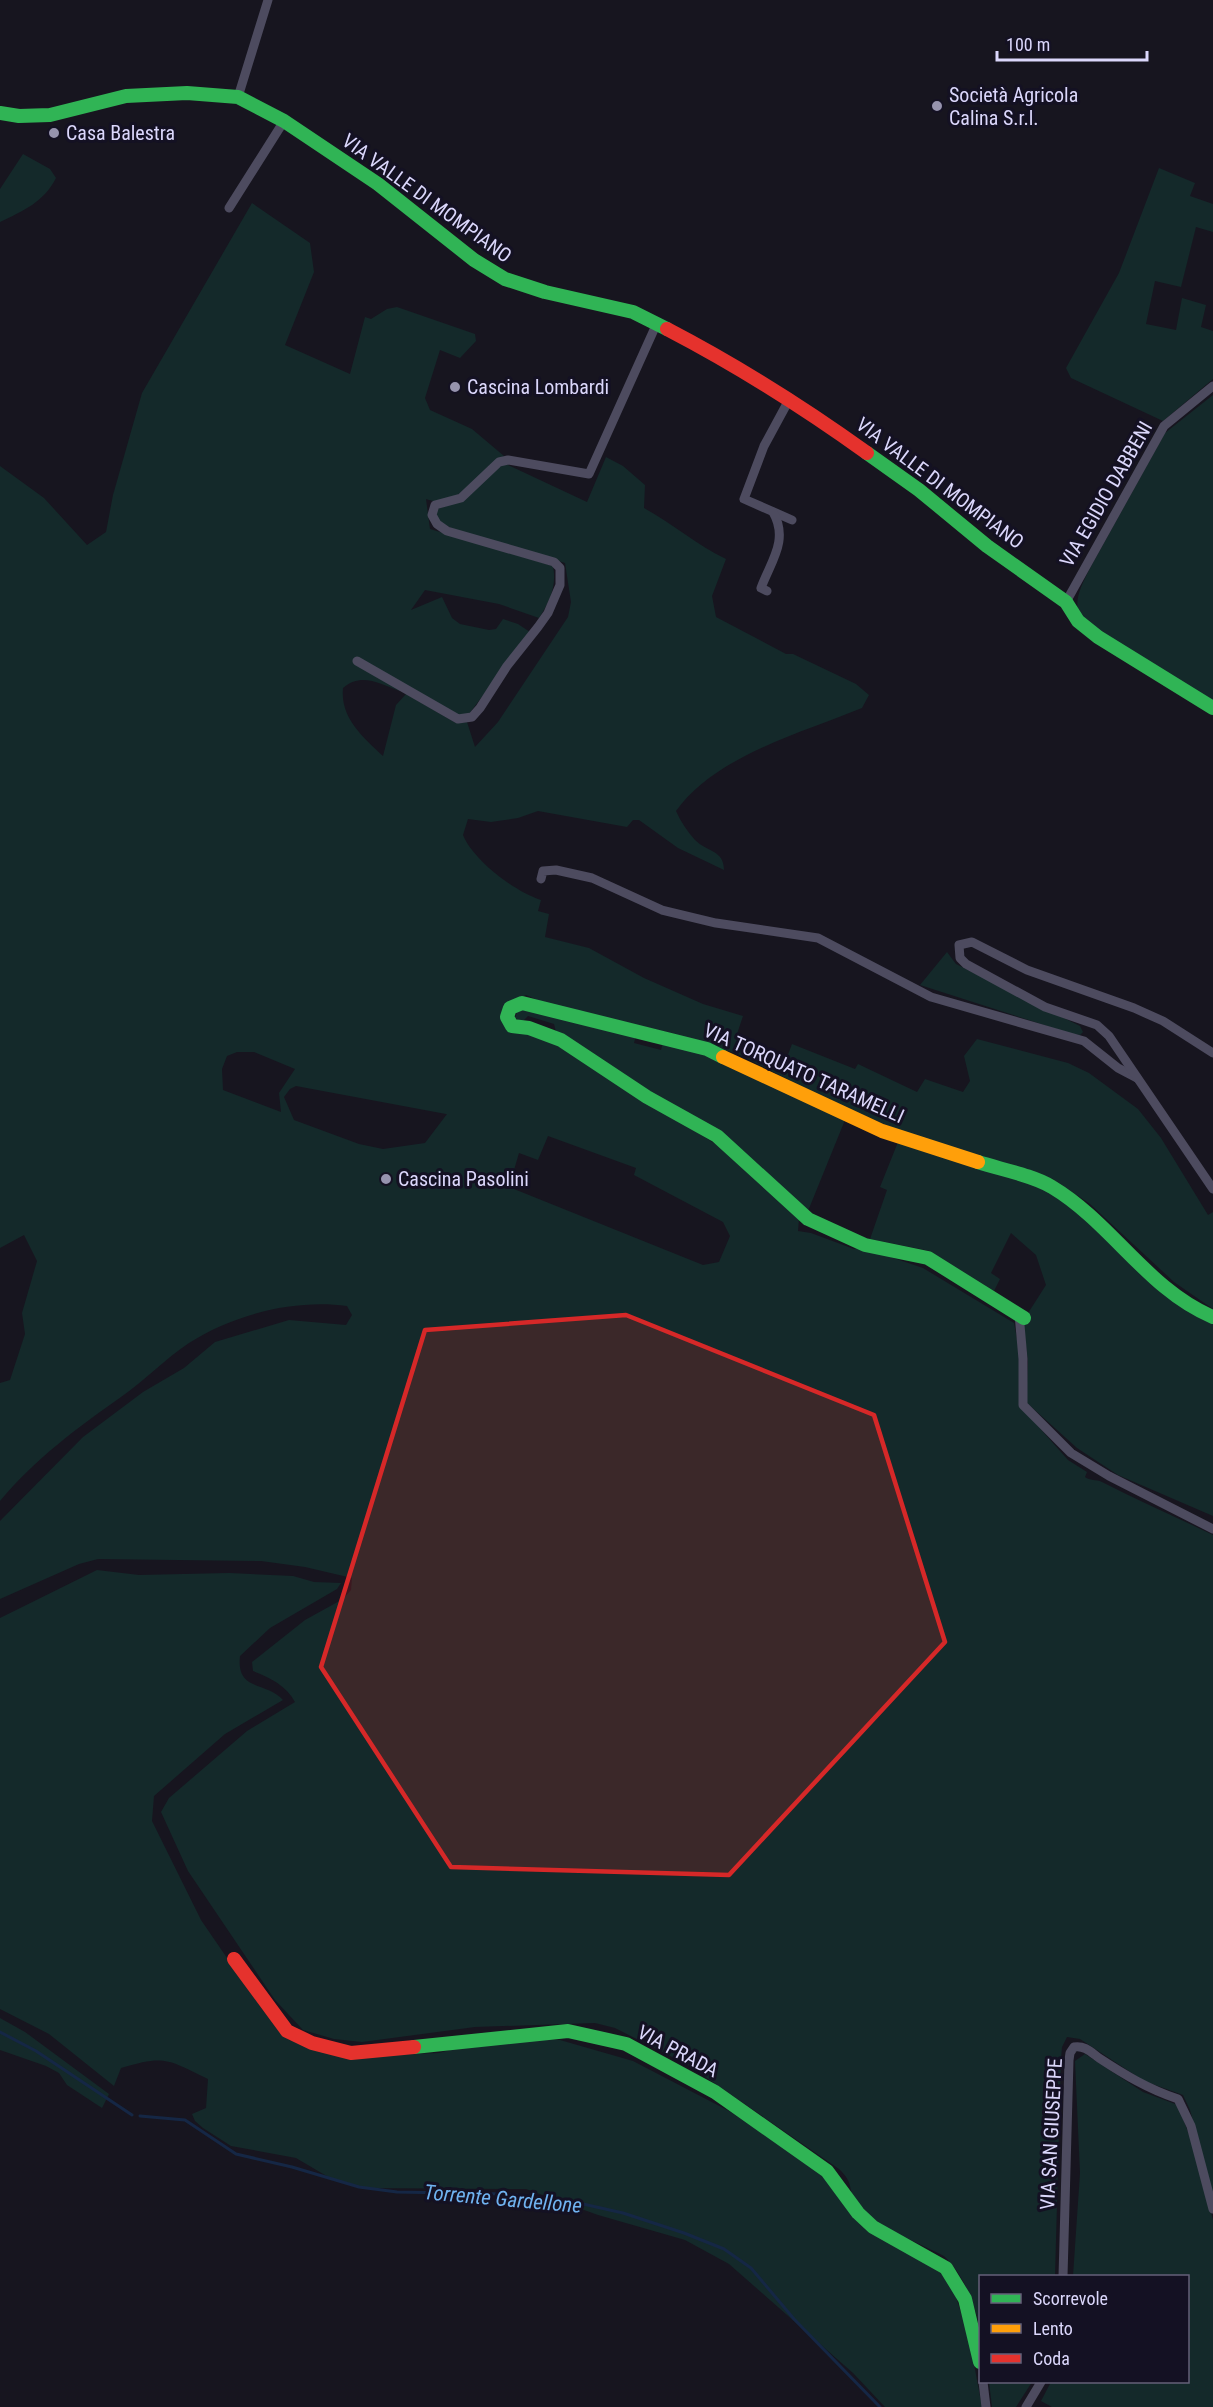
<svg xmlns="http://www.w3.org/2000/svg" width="1213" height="2407" font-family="'Roboto Condensed',sans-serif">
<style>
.green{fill:#14292a;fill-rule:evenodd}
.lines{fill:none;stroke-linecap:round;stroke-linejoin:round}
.stream{stroke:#152745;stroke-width:3}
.street{stroke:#4d4b5f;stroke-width:9}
.fast{stroke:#30b455;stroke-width:14}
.slow{stroke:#ff9f0a;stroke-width:14}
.jam{stroke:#e5322d;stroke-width:14}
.marked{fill:#d62828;fill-opacity:0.2;stroke:#d62828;stroke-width:4.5;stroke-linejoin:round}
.poi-dot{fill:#9693ae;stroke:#141123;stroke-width:2}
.labels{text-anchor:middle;stroke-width:6;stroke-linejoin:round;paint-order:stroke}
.poi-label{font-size:20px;fill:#dbd7fb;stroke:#141123;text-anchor:start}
.street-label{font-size:20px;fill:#dbd7fb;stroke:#141123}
.water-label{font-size:21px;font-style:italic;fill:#70b3f0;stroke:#141123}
</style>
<rect width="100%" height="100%" fill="#17151f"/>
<!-- green -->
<g class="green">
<path d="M 23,154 L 50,169 L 56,178 C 44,202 23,211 0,222 L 0,189 Z"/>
<polygon points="1159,168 1195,183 1190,196 1213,204 1213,232 1196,227 1181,287 1155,281 1146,324 1176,330 1182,298 1206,305 1201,327 1213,331 1213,379 1163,421 1071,378 1066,368 1119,273"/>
<path d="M 252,203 L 310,243 L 314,272 L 285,345 L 350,374 L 365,317 L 371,319 L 387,309 L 397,307 L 475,334 L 476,341 L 460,358 L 440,350 L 425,398 L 430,410 L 472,429 L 504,456 C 479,468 459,512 426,499 L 430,529 L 553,566 C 557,585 550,602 539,618 L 499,604 L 425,590 L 411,610 L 442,597 L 452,618 L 460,624 L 489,630 L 496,629 L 503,619 L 518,624 L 530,632 L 469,714 L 460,716 L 403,685 L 400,691 C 379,684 362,672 343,688 C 340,718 363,737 383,756 L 396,705 L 406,694 L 456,723 L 467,722 L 475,747 L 498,722 L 568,617 L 571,602 L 565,563 C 541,555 456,535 441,522 C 436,518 436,514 437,509 L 464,500 L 498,467 L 506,464 L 587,502 L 606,457 L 623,466 L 645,485 L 644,508 C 673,524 697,545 726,559 L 712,596 L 716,617 L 786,654 L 793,654 L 856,684 L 869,695 L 862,708 C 801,733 715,756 676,811 C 681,822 687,831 695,840 C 707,852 724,850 724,870 L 678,848 L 639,820 L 633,820 L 627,827 L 538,811 L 518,818 L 491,822 L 468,819 L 463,835 C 473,860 515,892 541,900 L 538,911 L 549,914 L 545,937 L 589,948 L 644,978 L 703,1004 L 743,1016 L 736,1037 L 786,1060 L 792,1044 L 855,1069 L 858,1064 L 917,1092 L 925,1079 L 963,1092 L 970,1081 L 964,1056 L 977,1039 L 1068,1063 L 1089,1073 L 1138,1109 L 1161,1138 L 1208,1215 L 1213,1212 L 1213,1309 L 1174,1282 L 1090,1204 L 1053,1179 L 900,1131 L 828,1100 L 738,1054 L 667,1032 L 544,1003 L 526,995 L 503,1005 L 503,1018 L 566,1047 L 723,1149 L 799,1219 L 798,1231 L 811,1233 L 854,1249 L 861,1247 L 923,1268 L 1014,1323 L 1021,1360 L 1021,1407 L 1068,1460 L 1087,1472 L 1085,1477 C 1090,1481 1096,1479 1102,1482 C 1139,1501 1176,1517 1213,1535 L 1213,2194 L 1190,2110 L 1183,2095 L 1144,2081 L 1080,2039 L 1067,2037 L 1062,2047 L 1061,2059 L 1055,2276 L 980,2276 L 980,2327 C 973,2301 964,2275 944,2256 C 920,2243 869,2225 855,2201 C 848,2189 854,2183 839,2169 L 688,2065 L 615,2028 L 595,2023 L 475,2027 L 362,2042 L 334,2039 L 303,2030 L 275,2000 L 188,1871 L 161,1812 L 169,1798 L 247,1731 L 295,1702 C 286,1685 270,1678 253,1671 L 252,1662 L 305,1620 L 343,1599 L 351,1590 L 352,1578 L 305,1567 L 261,1561 L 98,1559 L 79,1564 L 0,1599 L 0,1521 L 83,1437 L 143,1392 L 184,1368 L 215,1342 L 289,1320 L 346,1325 L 352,1315 L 347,1306 C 295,1299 234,1314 189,1343 C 165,1359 145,1380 121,1397 C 78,1427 34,1460 0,1501 L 0,1383 L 10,1380 L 25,1334 L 22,1313 L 37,1261 L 24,1235 L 0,1248 L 0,466 L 44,498 L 87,545 L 106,532 L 113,495 L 142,393 ZM 237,1052 L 254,1052 L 295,1069 L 279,1093 L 281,1112 L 223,1090 L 222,1069 L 227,1056 ZM 296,1086 L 446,1114 L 447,1114 L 425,1143 L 383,1149 L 359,1144 L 294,1120 L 284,1097 L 290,1089 ZM 548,1136 L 636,1168 L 634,1175 L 723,1222 L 730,1236 L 719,1262 L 703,1265 L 509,1187 L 519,1153 L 538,1160 Z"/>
<path d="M 1213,395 L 1213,703 L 1080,619 C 1073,600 1081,587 1089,570 L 1165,433 Z"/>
<polygon points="947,952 956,964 1080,1026 1083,1032 1080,1035 1072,1034 920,985"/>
<polygon points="518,1009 535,1010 636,1035 634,1043 661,1050 663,1042 707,1052 845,1120 808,1211 649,1094 556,1032 554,1024 528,1016 522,1022 515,1018"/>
<polygon points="898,1142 1049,1188 1213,1321 1213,1516 1118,1475 1077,1448 1026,1402 1028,1362 1023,1321 1046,1285 1036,1255 1011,1233 991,1273 1000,1279 994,1291 930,1251 870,1239 887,1190 880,1187"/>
<path d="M 97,1570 L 139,1575 L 229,1573 L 293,1576 L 314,1582 L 341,1583 L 337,1589 L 270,1628 L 240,1656 C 236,1692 266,1681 283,1700 L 225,1734 L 154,1796 L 152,1821 L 201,1920 L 262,2009 L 289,2040 L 358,2056 L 439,2053 L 457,2048 L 536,2039 L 560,2040 L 633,2061 L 729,2111 L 828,2177 L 876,2233 L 947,2277 L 954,2291 L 969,2337 L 982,2407 L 885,2407 L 853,2373 L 729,2264 L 685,2240 L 598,2215 L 526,2189 L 361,2188 L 330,2178 L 296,2158 L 231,2146 L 203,2128 L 195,2121 L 192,2114 L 206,2108 L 208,2079 C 167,2059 165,2055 121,2068 L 114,2086 L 49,2034 L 0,2009 L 0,1618 Z"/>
<polygon points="0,2018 25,2032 109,2094 102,2108 67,2085 59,2073 46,2066 0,2050"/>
<polygon points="1085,2054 1143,2092 1178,2105 1194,2148 1213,2220 1213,2407 1052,2407 1041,2401 1051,2382 1188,2382 1188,2276 1073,2276 1080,2173 1075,2061"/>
<polygon points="989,2382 1032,2382 1016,2407 992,2407"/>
</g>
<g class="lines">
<!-- stream -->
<g class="stream">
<polyline points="0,2032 36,2051 132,2115"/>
<polyline points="140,2116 185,2120 236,2154 292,2167 359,2187 397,2192 505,2194 574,2202 623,2213 684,2233 724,2249 751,2268 794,2319 880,2407"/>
</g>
<!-- street -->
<g class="street">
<polyline points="238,97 268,0"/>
<polyline points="229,208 284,121"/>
<polyline points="790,398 764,446 744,499 792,520"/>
<path d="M 767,591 L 761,588 C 771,561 789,540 773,512"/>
<polyline points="1066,602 1164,426 1213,386"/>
<polyline points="357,661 458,719 472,717 480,708 507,666 538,627 548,613 560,585 560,568 554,562 447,531 437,524 432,515 435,505 461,498 499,462 508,460 589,474 657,323"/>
<polyline points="541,879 543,871 556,870 592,878 662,910 716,923 818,938 931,997 1084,1041 1118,1068 1137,1078"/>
<polyline points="1213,1053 1163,1021 1134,1008 1027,970 972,942 959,945 960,958 966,964 1045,1007 1097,1025 1109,1036 1213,1189"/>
<polyline points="1019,1314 1023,1359 1023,1405 1071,1453 1109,1476 1213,1529"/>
<path d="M 1063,2276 L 1069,2060 L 1070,2053 L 1074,2047 C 1084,2045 1091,2052 1099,2058 C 1125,2075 1148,2089 1178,2099 L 1191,2126 L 1213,2209"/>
<polyline points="983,2382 986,2407"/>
<polyline points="1026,2407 1041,2382"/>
</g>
<!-- fast -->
<g class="fast">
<polyline points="0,113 19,116 50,115 126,96 187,93 238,97 284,121 378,184 474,260 505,279 545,292 633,312 667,329"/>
<polyline points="867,453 919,490 987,546 1066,602 1078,621 1098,637 1213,708"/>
<polyline points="723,1057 707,1049 522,1003 510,1008 507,1017 512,1026 529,1028 561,1040 647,1097 717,1136 808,1219 865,1245 928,1258 1024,1318"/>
<path d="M 978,1162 C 999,1169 1033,1175 1052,1187 C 1112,1223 1148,1290 1213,1317"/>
<polyline points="414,2047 568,2031 626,2044 715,2092 827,2171 858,2213 873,2227 946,2268 965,2299 980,2362"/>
</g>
<!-- slow -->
<polyline class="slow" points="723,1057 882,1131 978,1162"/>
<!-- jam -->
<g class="jam">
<path d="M 667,329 C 738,366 803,407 867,453"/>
<polyline points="234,1959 287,2031 312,2043 351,2053 414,2047"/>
</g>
</g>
<!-- marked area -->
<path class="marked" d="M 626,1315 L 874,1415 L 945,1642 L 729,1875 L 451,1867 L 321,1667 L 425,1330 Z"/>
<!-- markers -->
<g class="poi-dot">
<circle cx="937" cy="106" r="6"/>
<circle cx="54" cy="133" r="6"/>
<circle cx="455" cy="387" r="6"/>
<circle cx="386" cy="1179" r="6"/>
</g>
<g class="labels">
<!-- poi labels -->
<g class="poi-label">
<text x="949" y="102">Società Agricola<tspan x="949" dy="23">Calina S.r.l.</tspan></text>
<text x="66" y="140">Casa Balestra</text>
<text x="467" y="394">Cascina Lombardi</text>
<text x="398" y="1186">Cascina Pasolini</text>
</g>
<!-- street labels -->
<g class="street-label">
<text transform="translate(427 198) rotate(36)" y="7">VIA VALLE DI MOMPIANO</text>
<text transform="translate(940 483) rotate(37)" y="7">VIA VALLE DI MOMPIANO</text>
<text transform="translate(1106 494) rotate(-60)" y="7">VIA EGIDIO DABBENI</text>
<text transform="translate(804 1073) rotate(24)" y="7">VIA TORQUATO TARAMELLI</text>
<text transform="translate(678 2051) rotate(28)" y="7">VIA PRADA</text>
<text transform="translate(1051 2134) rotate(-87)" y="7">VIA SAN GIUSEPPE</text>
</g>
<!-- water labels -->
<g class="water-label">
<text transform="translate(503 2199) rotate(5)" y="7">Torrente Gardellone</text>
</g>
</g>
<!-- legend -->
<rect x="979" y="2275" width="210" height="108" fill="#141123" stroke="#646079" stroke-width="1.5"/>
<rect x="991" y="2294" width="30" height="9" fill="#30b455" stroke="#646079" stroke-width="1.5"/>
<text x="1033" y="2305" font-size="18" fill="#dbd7fb">Scorrevole</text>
<rect x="991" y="2324" width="30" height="9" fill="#ff9f0a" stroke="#646079" stroke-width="1.5"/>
<text x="1033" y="2335" font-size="18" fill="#dbd7fb">Lento</text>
<rect x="991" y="2354" width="30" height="9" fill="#e5322d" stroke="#646079" stroke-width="1.5"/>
<text x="1033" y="2365" font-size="18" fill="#dbd7fb">Coda</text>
<!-- scale -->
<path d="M997 51v9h150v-9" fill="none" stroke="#dbd7fb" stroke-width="3"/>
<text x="1006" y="51" font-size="18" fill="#dbd7fb" stroke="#141123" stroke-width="4.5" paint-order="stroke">100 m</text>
</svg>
